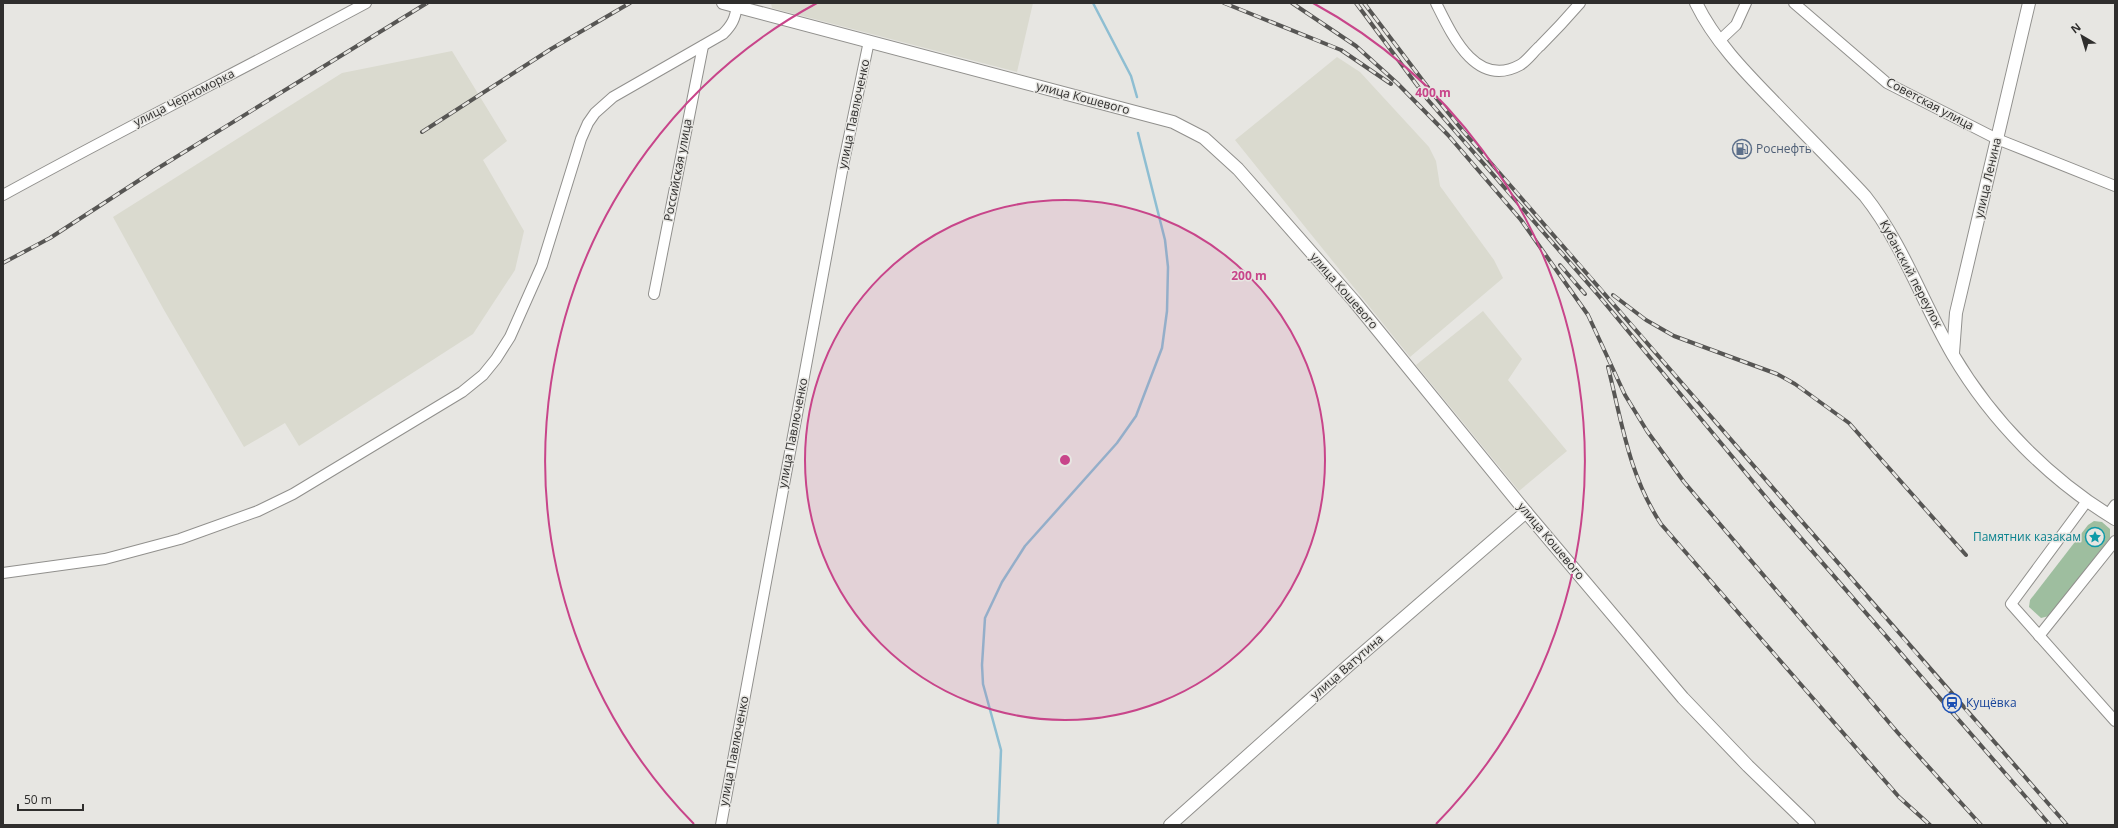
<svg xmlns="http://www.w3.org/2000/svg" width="2118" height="828" font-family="'Open Sans',sans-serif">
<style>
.built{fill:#dadacf}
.green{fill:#9ebe9f}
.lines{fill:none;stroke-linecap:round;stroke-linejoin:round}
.stream{stroke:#8ebed2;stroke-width:2.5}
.minor-casing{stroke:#91908d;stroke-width:12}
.tertiary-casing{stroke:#91908d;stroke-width:14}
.minor{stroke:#fff;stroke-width:10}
.tertiary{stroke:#fff;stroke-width:12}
.rail-casing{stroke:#575654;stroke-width:4}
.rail{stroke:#e7e6e2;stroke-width:2.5;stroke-dasharray:8;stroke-linecap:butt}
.ring{fill:none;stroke:#c8458a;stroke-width:2}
.labels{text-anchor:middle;stroke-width:3;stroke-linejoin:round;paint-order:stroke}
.street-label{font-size:12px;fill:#2f2e2d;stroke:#e7e6e2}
.service-label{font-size:12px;fill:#4e5e75;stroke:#e7e6e2;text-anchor:start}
.culture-label{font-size:12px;fill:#0d838f;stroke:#e7e6e2;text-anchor:end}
.transit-label{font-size:12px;fill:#164399;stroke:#e7e6e2;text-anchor:start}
.centre{fill:#c8458a;stroke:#e7e6e2;stroke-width:2}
.ring-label{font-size:12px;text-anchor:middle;font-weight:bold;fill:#c8458a;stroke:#e7e6e2;stroke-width:3;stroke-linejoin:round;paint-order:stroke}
</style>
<rect width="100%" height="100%" fill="#e7e6e2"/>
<!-- built -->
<g class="built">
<polygon points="771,3 1033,3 1017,72 772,8"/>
<polygon points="452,51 507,141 483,160 524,231 515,270 473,334 299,446 285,423 244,447 164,310 113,217 342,73"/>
<polygon points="1337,57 1360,72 1429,147 1436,161 1440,186 1494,260 1503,278 1410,357 1235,140"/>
<polygon points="1483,311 1522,359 1508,380 1567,451 1519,491 1416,365"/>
</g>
<!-- green -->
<polygon class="green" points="2094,521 2102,522 2110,529 2110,538 2049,616 2041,618 2029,607 2030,600 2088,525"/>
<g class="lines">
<!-- stream -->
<g class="stream">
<polyline points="1093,3 1131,76 1137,97"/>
<polyline points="998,825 1001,750 983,684 982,665 985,618 1002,582 1025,546 1117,443 1136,416 1162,348 1167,311 1168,267 1165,240 1138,133"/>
</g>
<!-- minor casing -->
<g class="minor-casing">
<g id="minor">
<path d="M 1436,3 C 1452,35 1476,89 1520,65 C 1527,61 1534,51 1540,46 C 1554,32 1567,18 1580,3"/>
<polyline points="1794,3 1887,83 1997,139 2115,186"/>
<polyline points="1719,41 1736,25 1746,3"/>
<path d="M 3,195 C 123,129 245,68 366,3"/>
<polyline points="654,294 703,46"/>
<polyline points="2087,501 2011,604 2115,721"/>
<polyline points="2108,515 2115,505"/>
<path d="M 3,573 L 105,559 L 180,539 L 258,511 L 293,494 L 462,392 L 483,375 L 496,359 L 510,337 L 542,265 L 581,139 L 588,123 L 595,113 L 613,97 L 723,34 C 732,25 735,19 737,6"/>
<polyline points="2039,636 2115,541"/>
<polyline points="721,825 843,166 869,41"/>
</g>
</g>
<!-- tertiary casing -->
<g class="tertiary-casing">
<g id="tertiary">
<polyline points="723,3 1173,122 1204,138 1238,169 1354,301 1526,512 1683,698 1748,766 1809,825"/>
<path d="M 1696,3 C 1716,44 1749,76 1780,108 C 1808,137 1837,166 1865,196 C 1903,244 1922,302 1953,355 C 1992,421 2049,479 2115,519"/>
<polyline points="1953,353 1956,313 2029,3"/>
<polyline points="1170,825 1348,666 1526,512"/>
</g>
</g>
<!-- minor -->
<use href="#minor" class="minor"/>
<!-- tertiary -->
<use href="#tertiary" class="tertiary"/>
<!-- rail casing -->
<g class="rail-casing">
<g id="rail">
<polyline points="1224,3 1341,50 1391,84"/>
<polyline points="1292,3 1356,46 1397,83 1448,135 1521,220 1588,315 1625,395 1647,431 1684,482 1898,733 1981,825"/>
<polyline points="1356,3 1428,100 1599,296 1774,507 2050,825"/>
<path d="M 1364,3 L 1433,94 L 1463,131 C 1665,362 1864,595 2067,825"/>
<polyline points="422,132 551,49 630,3"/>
<polyline points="3,263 50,238 155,170 427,3"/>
<polyline points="1560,265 1585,294"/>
<polyline points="1613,295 1646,320 1674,336 1777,374 1795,384 1849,423 1966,555"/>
<path d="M 1608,367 C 1622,423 1629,475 1661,524 L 1899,797 L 1930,825"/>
</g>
</g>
<!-- rail -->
<use href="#rail" class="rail"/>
</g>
<!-- distance rings -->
<circle cx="1065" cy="460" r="260" fill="#c8458a" fill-opacity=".12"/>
<g class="ring">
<circle cx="1065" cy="460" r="260"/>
<path d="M694 824A520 520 0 0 1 817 3M1313 3A520 520 0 0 1 1436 824"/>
</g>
<!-- icons -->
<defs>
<g id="fuel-ring" transform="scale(1)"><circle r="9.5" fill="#e7e6e2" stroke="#5c6f8a" stroke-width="1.5"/><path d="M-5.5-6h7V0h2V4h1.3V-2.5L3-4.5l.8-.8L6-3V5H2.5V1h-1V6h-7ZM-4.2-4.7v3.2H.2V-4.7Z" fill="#5c6f8a"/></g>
<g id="sight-ring" transform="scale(1)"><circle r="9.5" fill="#e7e6e2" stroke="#0f9aa8" stroke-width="1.5"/><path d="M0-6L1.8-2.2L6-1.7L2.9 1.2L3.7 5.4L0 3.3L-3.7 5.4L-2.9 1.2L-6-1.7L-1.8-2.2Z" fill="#0f9aa8"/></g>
<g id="station-ring" transform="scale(1)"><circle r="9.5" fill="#e7e6e2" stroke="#1a4fb4" stroke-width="1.5"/><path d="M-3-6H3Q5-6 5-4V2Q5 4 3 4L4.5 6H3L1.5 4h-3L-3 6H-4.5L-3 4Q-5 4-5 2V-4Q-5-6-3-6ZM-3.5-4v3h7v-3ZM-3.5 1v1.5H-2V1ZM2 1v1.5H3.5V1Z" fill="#1a4fb4"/></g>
</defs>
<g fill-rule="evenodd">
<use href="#fuel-ring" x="1742" y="149"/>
<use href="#sight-ring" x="2095" y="537"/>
<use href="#station-ring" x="1952" y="703"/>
</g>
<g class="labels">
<!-- street labels -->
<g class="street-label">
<text transform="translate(184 98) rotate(-27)" y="4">улица Черноморка</text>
<text transform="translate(1083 98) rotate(15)" y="4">улица Кошевого</text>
<text transform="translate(1930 104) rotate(28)" y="4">Советская улица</text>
<text transform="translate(854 114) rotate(-78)" y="4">улица Павлюченко</text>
<text transform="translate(678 170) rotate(-79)" y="4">Российская улица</text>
<text transform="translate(1988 178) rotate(-77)" y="4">улица Ленина</text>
<text transform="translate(1911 274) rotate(62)" y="4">Кубанский переулок</text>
<text transform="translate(1344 291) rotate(49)" y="4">улица Кошевого</text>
<text transform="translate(793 433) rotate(-79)" y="4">улица Павлюченко</text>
<text transform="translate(1551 541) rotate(50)" y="4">улица Кошевого</text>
<text transform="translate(1347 667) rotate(-41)" y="4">улица Ватутина</text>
<text transform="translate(734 751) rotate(-79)" y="4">улица Павлюченко</text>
</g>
<!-- service labels -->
<g class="service-label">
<text x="1756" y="153">Роснефть</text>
</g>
<!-- culture labels -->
<g class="culture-label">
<text x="2081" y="541">Памятник казакам</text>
</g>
<!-- transit labels -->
<g class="transit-label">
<text x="1966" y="707">Кущёвка</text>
</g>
</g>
<circle cx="1065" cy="460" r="6" class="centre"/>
<g class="ring-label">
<text x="1433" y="97">400 m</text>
<text x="1249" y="280">200 m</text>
</g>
<!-- border -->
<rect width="2118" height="828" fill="none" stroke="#2f2e2d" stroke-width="8"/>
<!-- north arrow -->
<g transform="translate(2082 36) rotate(322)" stroke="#e7e6e2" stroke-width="3" paint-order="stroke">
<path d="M0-3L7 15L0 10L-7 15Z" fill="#2f2e2d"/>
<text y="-6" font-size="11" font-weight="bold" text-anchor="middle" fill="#2f2e2d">N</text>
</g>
<!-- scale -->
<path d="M18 804v6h65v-6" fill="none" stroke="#2f2e2d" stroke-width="2"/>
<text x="24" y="804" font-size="12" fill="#2f2e2d" stroke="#e7e6e2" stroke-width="3" paint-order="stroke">50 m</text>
</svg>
